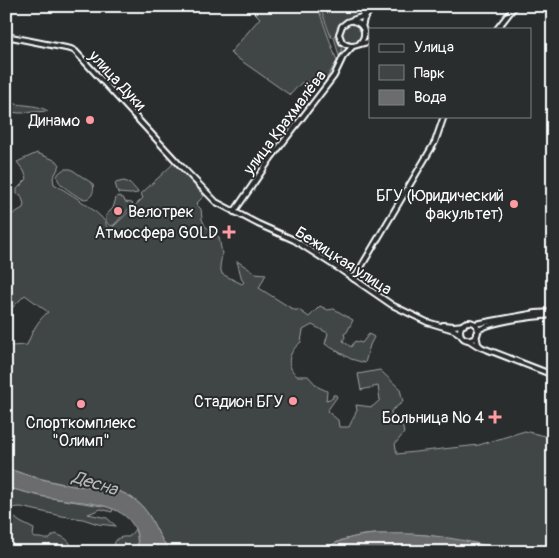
<svg xmlns="http://www.w3.org/2000/svg" width="559" height="558" font-family="Pangolin,sans-serif">
<style>
.green{fill:#414445;stroke:#a0a2a2}
.water{fill:#6a6c6d;stroke:#a6a7a7}
.lines{fill:none;stroke-linecap:round;stroke-linejoin:round}
.stream{stroke:#a6a7a7;stroke-width:1}
.major-casing{stroke:#fff;stroke-width:8}
.major{stroke:#2a2d2e;stroke-width:4}
.poi-dot{fill:#ff9aa2;stroke:#2a2d2e;stroke-width:2}
.labels{text-anchor:middle;stroke-width:4;stroke-linejoin:round;paint-order:stroke}
.street-label{font-size:16px;fill:#fff;stroke:#2a2d2e}
.poi-label{font-size:16px;fill:#fff;stroke:#2a2d2e;text-anchor:end}
.water-label{font-size:18px;font-style:italic;fill:#b4b6b6;stroke:#2a2d2e}
</style>
<rect width="100%" height="100%" fill="#2a2d2e"/>
<filter id="ink" filterUnits="userSpaceOnUse"><feTurbulence type="fractalNoise" baseFrequency=".02" numOctaves="2"/><feDisplacementMap in="SourceGraphic" scale="10" xChannelSelector="R" yChannelSelector="G"/><feConvolveMatrix kernelMatrix="1 2 1 2 8 2 1 2 1" color-interpolation-filters="sRGB"/></filter>
<g filter="url(#ink)">
<!-- green -->
<g class="green">
<polygon points="248,6 320,6 318,8 337,61 325,81 318,80 301,83 290,95 230,53 260,18"/>
<path d="M 367,6 L 360,17 C 348,20 334,23 337,38 C 338,41 340,42 341,45 C 343,51 342,55 340,60 L 334,37 L 331,37 L 320,7 Z"/>
<circle cx="352" cy="34" r="11"/>
<path d="M 6,101 C 19,107 35,103 48,111 L 21,113 L 6,112 Z"/>
<path d="M 37,153 L 57,161 L 60,165 L 53,178 L 54,184 C 70,194 88,204 101,217 C 106,221 105,226 110,230 L 143,198 L 141,194 L 174,163 L 204,196 L 196,204 L 201,209 L 202,219 L 205,226 L 219,237 L 222,254 L 220,266 L 222,274 L 242,284 L 244,282 L 242,280 L 237,261 L 255,273 L 266,274 L 259,288 L 294,310 L 299,310 L 309,317 L 320,306 L 328,310 L 334,309 L 353,320 L 347,332 L 344,334 L 345,337 L 343,341 L 351,347 L 355,341 L 362,343 L 369,334 L 374,337 L 370,345 L 365,363 L 351,359 L 325,344 L 328,333 L 312,325 L 303,330 L 301,342 C 289,352 284,364 297,376 L 308,376 L 318,387 L 327,391 L 326,400 L 333,398 L 333,395 L 336,395 L 337,397 L 327,411 L 338,420 L 339,427 L 349,427 L 357,410 L 356,405 L 372,407 L 380,400 L 378,386 L 361,390 L 358,374 L 380,370 L 400,389 L 403,402 L 391,411 L 392,419 L 401,420 L 404,433 L 395,444 L 397,454 L 479,445 L 525,431 L 553,438 L 553,552 L 514,552 L 473,543 L 426,535 L 375,534 L 363,535 L 342,540 L 318,552 L 282,552 L 272,550 L 234,548 L 224,548 L 210,552 L 173,552 C 156,540 155,514 135,500 C 125,492 109,487 96,487 C 88,486 81,487 73,486 C 50,481 28,476 6,468 L 6,335 L 11,346 L 27,345 C 32,332 37,321 48,312 L 25,295 L 11,309 L 6,320 L 6,218 L 23,208 L 24,204 L 21,195 L 17,194 L 17,189 L 27,179 L 24,171 L 17,162 Z"/>
<path d="M 65,169 L 71,169 L 93,184 C 95,191 91,202 81,198 C 78,197 74,194 71,192 C 62,186 49,176 65,169 Z"/>
<polygon points="124,181 130,183 138,192 138,193 130,194 118,193 115,183"/>
<polygon points="119,196 124,199 125,202 132,203 133,204 114,225 110,226 106,222 106,215 113,208 116,198"/>
<polygon points="6,487 44,497 109,507 113,509 112,512 101,509 88,514 107,518 116,526 98,524 83,519 62,516 21,507 6,508"/>
<path d="M 6,513 L 9,513 L 20,522 L 34,529 L 33,536 L 35,538 C 40,537 45,540 50,539 L 52,536 L 56,534 C 63,537 69,539 71,546 L 70,548 L 63,552 L 6,552 Z"/>
<path d="M 135,529 L 137,536 L 138,552 L 124,552 L 124,543 L 119,552 L 114,552 C 113,540 117,536 129,537 Z"/>
</g>
<!-- water -->
<g class="water">
<path d="M 6,468 C 28,476 50,482 73,486 C 81,487 88,486 96,487 C 109,487 125,492 135,500 C 155,514 156,540 173,552 L 159,552 L 156,545 L 152,545 L 149,552 L 138,552 C 138,544 138,536 135,529 C 123,502 84,503 59,499 C 41,497 24,492 6,487 Z"/>
<path d="M 375,534 C 392,534 409,533 426,535 C 456,538 485,545 514,552 L 318,552 C 339,540 352,536 375,534 Z"/>
<polygon points="224,548 246,548 282,552 210,552"/>
</g>
<g class="lines">
<!-- stream -->
<polyline class="stream" points="6,411 8,409"/>
<!-- major casing -->
<g class="major-casing">
<g id="major">
<path d="M 369,6 L 361,17 L 347,22 L 342,26 L 339,34 L 342,42 C 354,51 359,42 370,42"/>
<path d="M 353,21 C 364,24 368,34 360,43"/>
<polyline points="362,27 364,19 373,6"/>
<polyline points="497,29 515,6"/>
<polyline points="6,36 71,49 75,51 180,165 216,202 258,224 294,240 341,270 392,305 427,322 454,330 460,334"/>
<polyline points="234,212 271,158 334,76 343,57 353,46"/>
<polyline points="354,279 435,142 444,116"/>
<circle cx="469" cy="331" r="9"/>
<polyline points="475,324 536,313 553,312"/>
<polyline points="443,325 454,326 464,325"/>
<path d="M 477,331 C 490,321 536,316 553,315"/>
<polyline points="476,334 478,344 481,347"/>
<polyline points="467,339 478,346 553,375"/>
</g>
</g>
<!-- major -->
<use href="#major" class="major"/>
</g>
</g>
<!-- markers -->
<g class="poi-dot">
<circle cx="90" cy="120" r="5"/>
<circle cx="514" cy="204" r="5"/>
<circle cx="118" cy="211" r="5"/>
<path d="M226.5 224.5h5v5h5v5h-5v5h-5v-5h-5v-5h5z"/>
<circle cx="293" cy="401" r="5"/>
<circle cx="81" cy="404" r="5"/>
<path d="M492.5 409.5h5v5h5v5h-5v5h-5v-5h-5v-5h5z"/>
</g>
<g class="labels">
<!-- street labels -->
<g class="street-label">
<text transform="translate(118 80) rotate(47)" y="6">улица Дуки</text>
<text transform="translate(284 122) rotate(-53)" y="6">улица Крахмалёва</text>
<text transform="translate(344 260) rotate(33)" y="6">Бежицкая улица</text>
</g>
<!-- poi labels -->
<g class="poi-label">
<text x="80" y="126">Динамо</text>
<text x="504" y="201">БГУ (Юридический<tspan x="504" dy="18">факультет)</tspan></text>
<text x="128" y="217" text-anchor="start">Велотрек</text>
<text x="218" y="238">Атмосфера GOLD</text>
<text x="283" y="407">Стадион БГУ</text>
<text x="484" y="423">Больница № 4</text>
<text x="81" y="428" text-anchor="middle">Спорткомплекс<tspan x="81" dy="18">"Олимп"</tspan></text>
</g>
<!-- water labels -->
<g class="water-label">
<text transform="translate(95 483) rotate(17)" y="6">Десна</text>
</g>
</g>
<!-- margin -->
<rect width="559" height="558" fill="none" stroke="#2a2d2e" stroke-width="25"/>
<rect x="12" y="12" width="534" height="533" fill="none" stroke="#fff" stroke-width="2" filter="url(#ink)"/>
<!-- legend -->
<rect x="369" y="28" width="162" height="90" fill="#2a2d2e" stroke="#7f8182"/>
<rect x="379" y="44" width="25" height="8" fill="#2a2d2e" stroke="#7f8182"/>
<text x="414" y="52" font-size="15" fill="#ffffff">Улица</text>
<rect x="379" y="65" width="25" height="15" fill="#414445" stroke="#7f8182"/>
<text x="414" y="78" font-size="15" fill="#ffffff">Парк</text>
<rect x="379" y="90" width="25" height="15" fill="#6a6c6d" stroke="#7f8182"/>
<text x="414" y="102" font-size="15" fill="#ffffff">Вода</text>
</svg>
